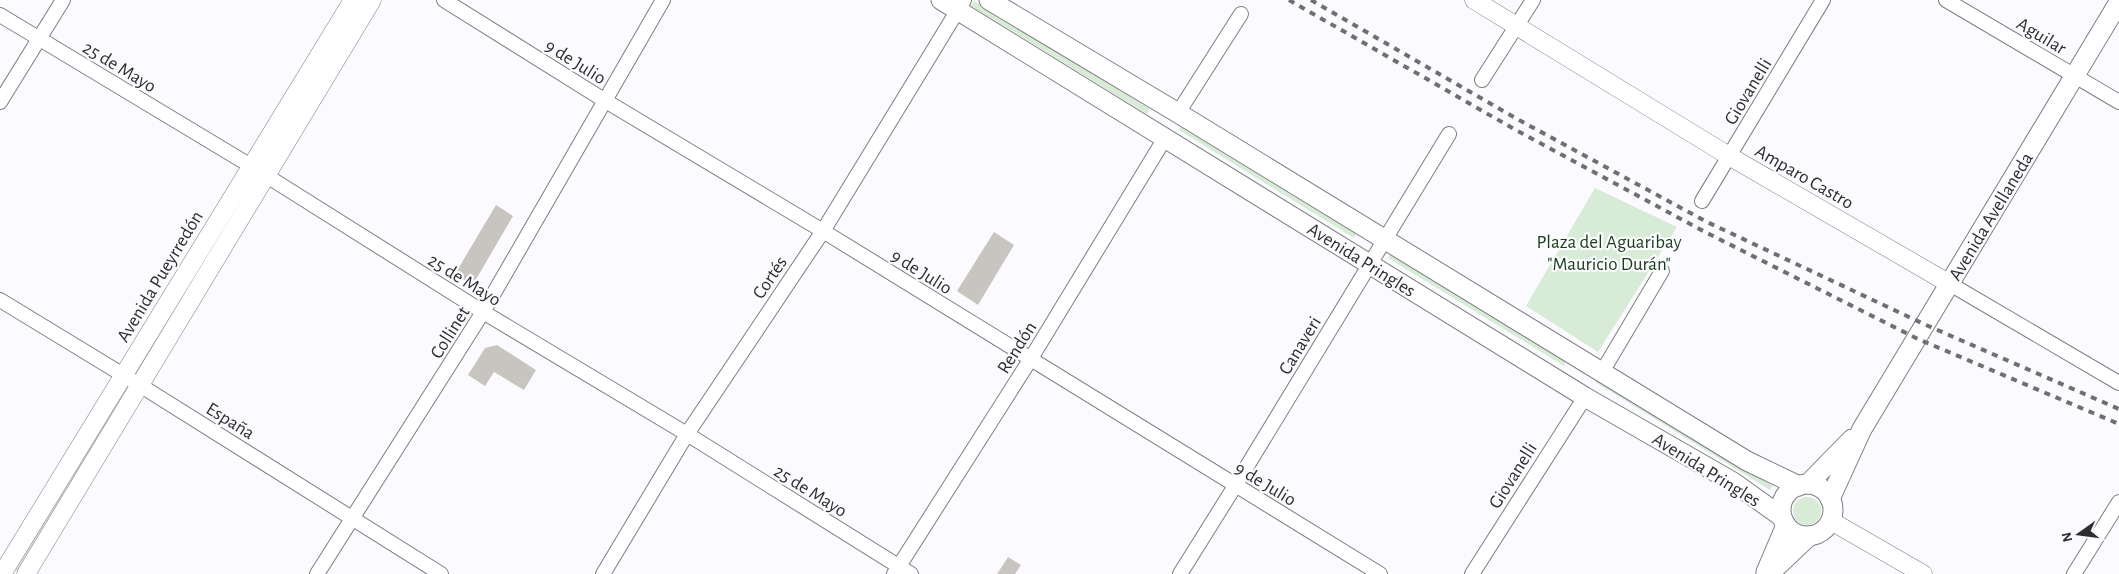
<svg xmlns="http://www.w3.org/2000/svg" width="2119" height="574" font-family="'Alegreya Sans',sans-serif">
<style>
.green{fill:#d7ebd6}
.building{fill:#c8c4c0}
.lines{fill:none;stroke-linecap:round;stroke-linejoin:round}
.minor-casing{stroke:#7d7d82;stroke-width:16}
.tertiary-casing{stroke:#7d7d82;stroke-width:19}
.secondary-casing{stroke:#7d7d82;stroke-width:21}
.minor{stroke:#fff;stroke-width:14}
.tertiary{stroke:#fff;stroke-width:18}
.secondary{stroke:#fff;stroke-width:19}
.rail{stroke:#6f6f71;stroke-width:4;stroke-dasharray:6 6;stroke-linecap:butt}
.labels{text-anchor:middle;stroke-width:4.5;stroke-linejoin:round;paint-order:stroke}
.street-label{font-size:19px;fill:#2e2e30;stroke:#fbfbff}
.park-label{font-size:19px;fill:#183d19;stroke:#fbfbff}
</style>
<rect width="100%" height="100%" fill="#fbfbff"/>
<!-- green -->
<g class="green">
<polygon points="974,1 1150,109 1147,114 971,6"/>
<polygon points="1181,125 1357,233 1354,238 1179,130"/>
<polygon points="1595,188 1677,227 1598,352 1526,306"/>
<polygon points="1391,253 1566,361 1564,366 1388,258"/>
<polygon points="1597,378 1773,486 1770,490 1595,382"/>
<polygon points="115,405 118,407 18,572 14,570"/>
<circle cx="1807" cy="511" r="14"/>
</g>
<!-- building -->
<g class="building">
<polygon points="496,205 513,216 475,281 470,278 467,282 455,274"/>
<polygon points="994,232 1014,245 978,305 957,291"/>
<polygon points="497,345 536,370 524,390 494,372 485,386 468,375 485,348"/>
<polygon points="1008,557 1021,565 1015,574 997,574"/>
</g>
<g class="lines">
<!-- minor casing -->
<g class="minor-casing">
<g id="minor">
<polyline points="444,0 604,100 823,231 1380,574"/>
<polyline points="1946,0 2119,102"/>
<polyline points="0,15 251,166 483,312 687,434 911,574"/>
<polyline points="1482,80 1533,0"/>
<polyline points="0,102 63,0"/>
<polyline points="1178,113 1241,14"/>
<polyline points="1702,201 1823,0"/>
<polyline points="1950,284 2119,383"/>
<polyline points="0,300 138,384 441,574"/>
<polyline points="1602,372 1662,271"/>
<polyline points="317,574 483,312 663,0"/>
<polyline points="603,574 687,434 823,231 964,0"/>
<polyline points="894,574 1030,360 1165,138"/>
<polyline points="1180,574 1235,486 1449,134"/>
<polyline points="1472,574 1585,397"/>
<polyline points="2074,574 2119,502"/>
</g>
</g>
<!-- tertiary casing -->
<g class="tertiary-casing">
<g id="tertiary">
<polyline points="1474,0 1729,156 1950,284"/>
<polyline points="1831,521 1923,574"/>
<polyline points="2,574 353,0"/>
<polyline points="26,574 372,0"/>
</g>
</g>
<!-- secondary casing -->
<g class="secondary-casing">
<g id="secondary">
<polyline points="941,0 1585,397 1733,482 1782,517"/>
<polyline points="989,0 1178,113 1747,461 1799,486"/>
<polyline points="1808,484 1852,439"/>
<circle cx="1807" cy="510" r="26"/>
<polyline points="1830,499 1862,429 2119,2"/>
<polyline points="1766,572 1786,525"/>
<polyline points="1769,574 1809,536"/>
</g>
</g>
<!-- minor -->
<use href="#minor" class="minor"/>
<!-- tertiary -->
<use href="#tertiary" class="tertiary"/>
<!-- secondary -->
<use href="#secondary" class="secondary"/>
<!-- rail -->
<g class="rail">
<polyline points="1289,0 1514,129 1705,232 1918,339 2119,424"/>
<polyline points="1311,0 1519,120 1707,222 1926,325 2119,409"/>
</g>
</g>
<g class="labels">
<!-- street labels -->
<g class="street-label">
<text transform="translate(2042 35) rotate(31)" y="7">Aguilar</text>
<text transform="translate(576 61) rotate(32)" y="7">9 de Julio</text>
<text transform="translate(120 66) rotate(31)" y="7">25 de Mayo</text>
<text transform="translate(1747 91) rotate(-59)" y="7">Giovanelli</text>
<text transform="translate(1805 176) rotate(30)" y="7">Amparo Castro</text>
<text transform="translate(1990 216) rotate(-59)" y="7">Avenida Avellaneda</text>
<text transform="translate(1362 259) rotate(32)" y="7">Avenida Pringles</text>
<text transform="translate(922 271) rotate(32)" y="7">9 de Julio</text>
<text transform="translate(159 276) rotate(-59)" y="7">Avenida Pueyrredón</text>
<text transform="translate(769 277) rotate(-56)" y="7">Cortés</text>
<text transform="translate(465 279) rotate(32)" y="7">25 de Mayo</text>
<text transform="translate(449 332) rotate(-58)" y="7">Collinet</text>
<text transform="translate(1299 345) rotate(-59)" y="7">Canaveri</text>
<text transform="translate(1016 347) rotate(-58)" y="7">Rendón</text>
<text transform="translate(231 420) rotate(32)" y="7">España</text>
<text transform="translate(1707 469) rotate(32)" y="7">Avenida Pringles</text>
<text transform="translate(1512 475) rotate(-58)" y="7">Giovanelli</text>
<text transform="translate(1266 483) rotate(31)" y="7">9 de Julio</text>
<text transform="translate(811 490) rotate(32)" y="7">25 de Mayo</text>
</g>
<!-- park labels -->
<g class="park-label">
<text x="1609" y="248">Plaza del Aguaribay<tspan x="1609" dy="22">"Mauricio Durán"</tspan></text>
</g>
</g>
<!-- north arrow -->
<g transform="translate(2079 534) rotate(256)" stroke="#fbfbff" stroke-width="4" paint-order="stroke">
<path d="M0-4L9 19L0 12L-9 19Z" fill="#2e2e30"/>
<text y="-8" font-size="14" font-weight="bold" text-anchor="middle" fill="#2e2e30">N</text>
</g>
</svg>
